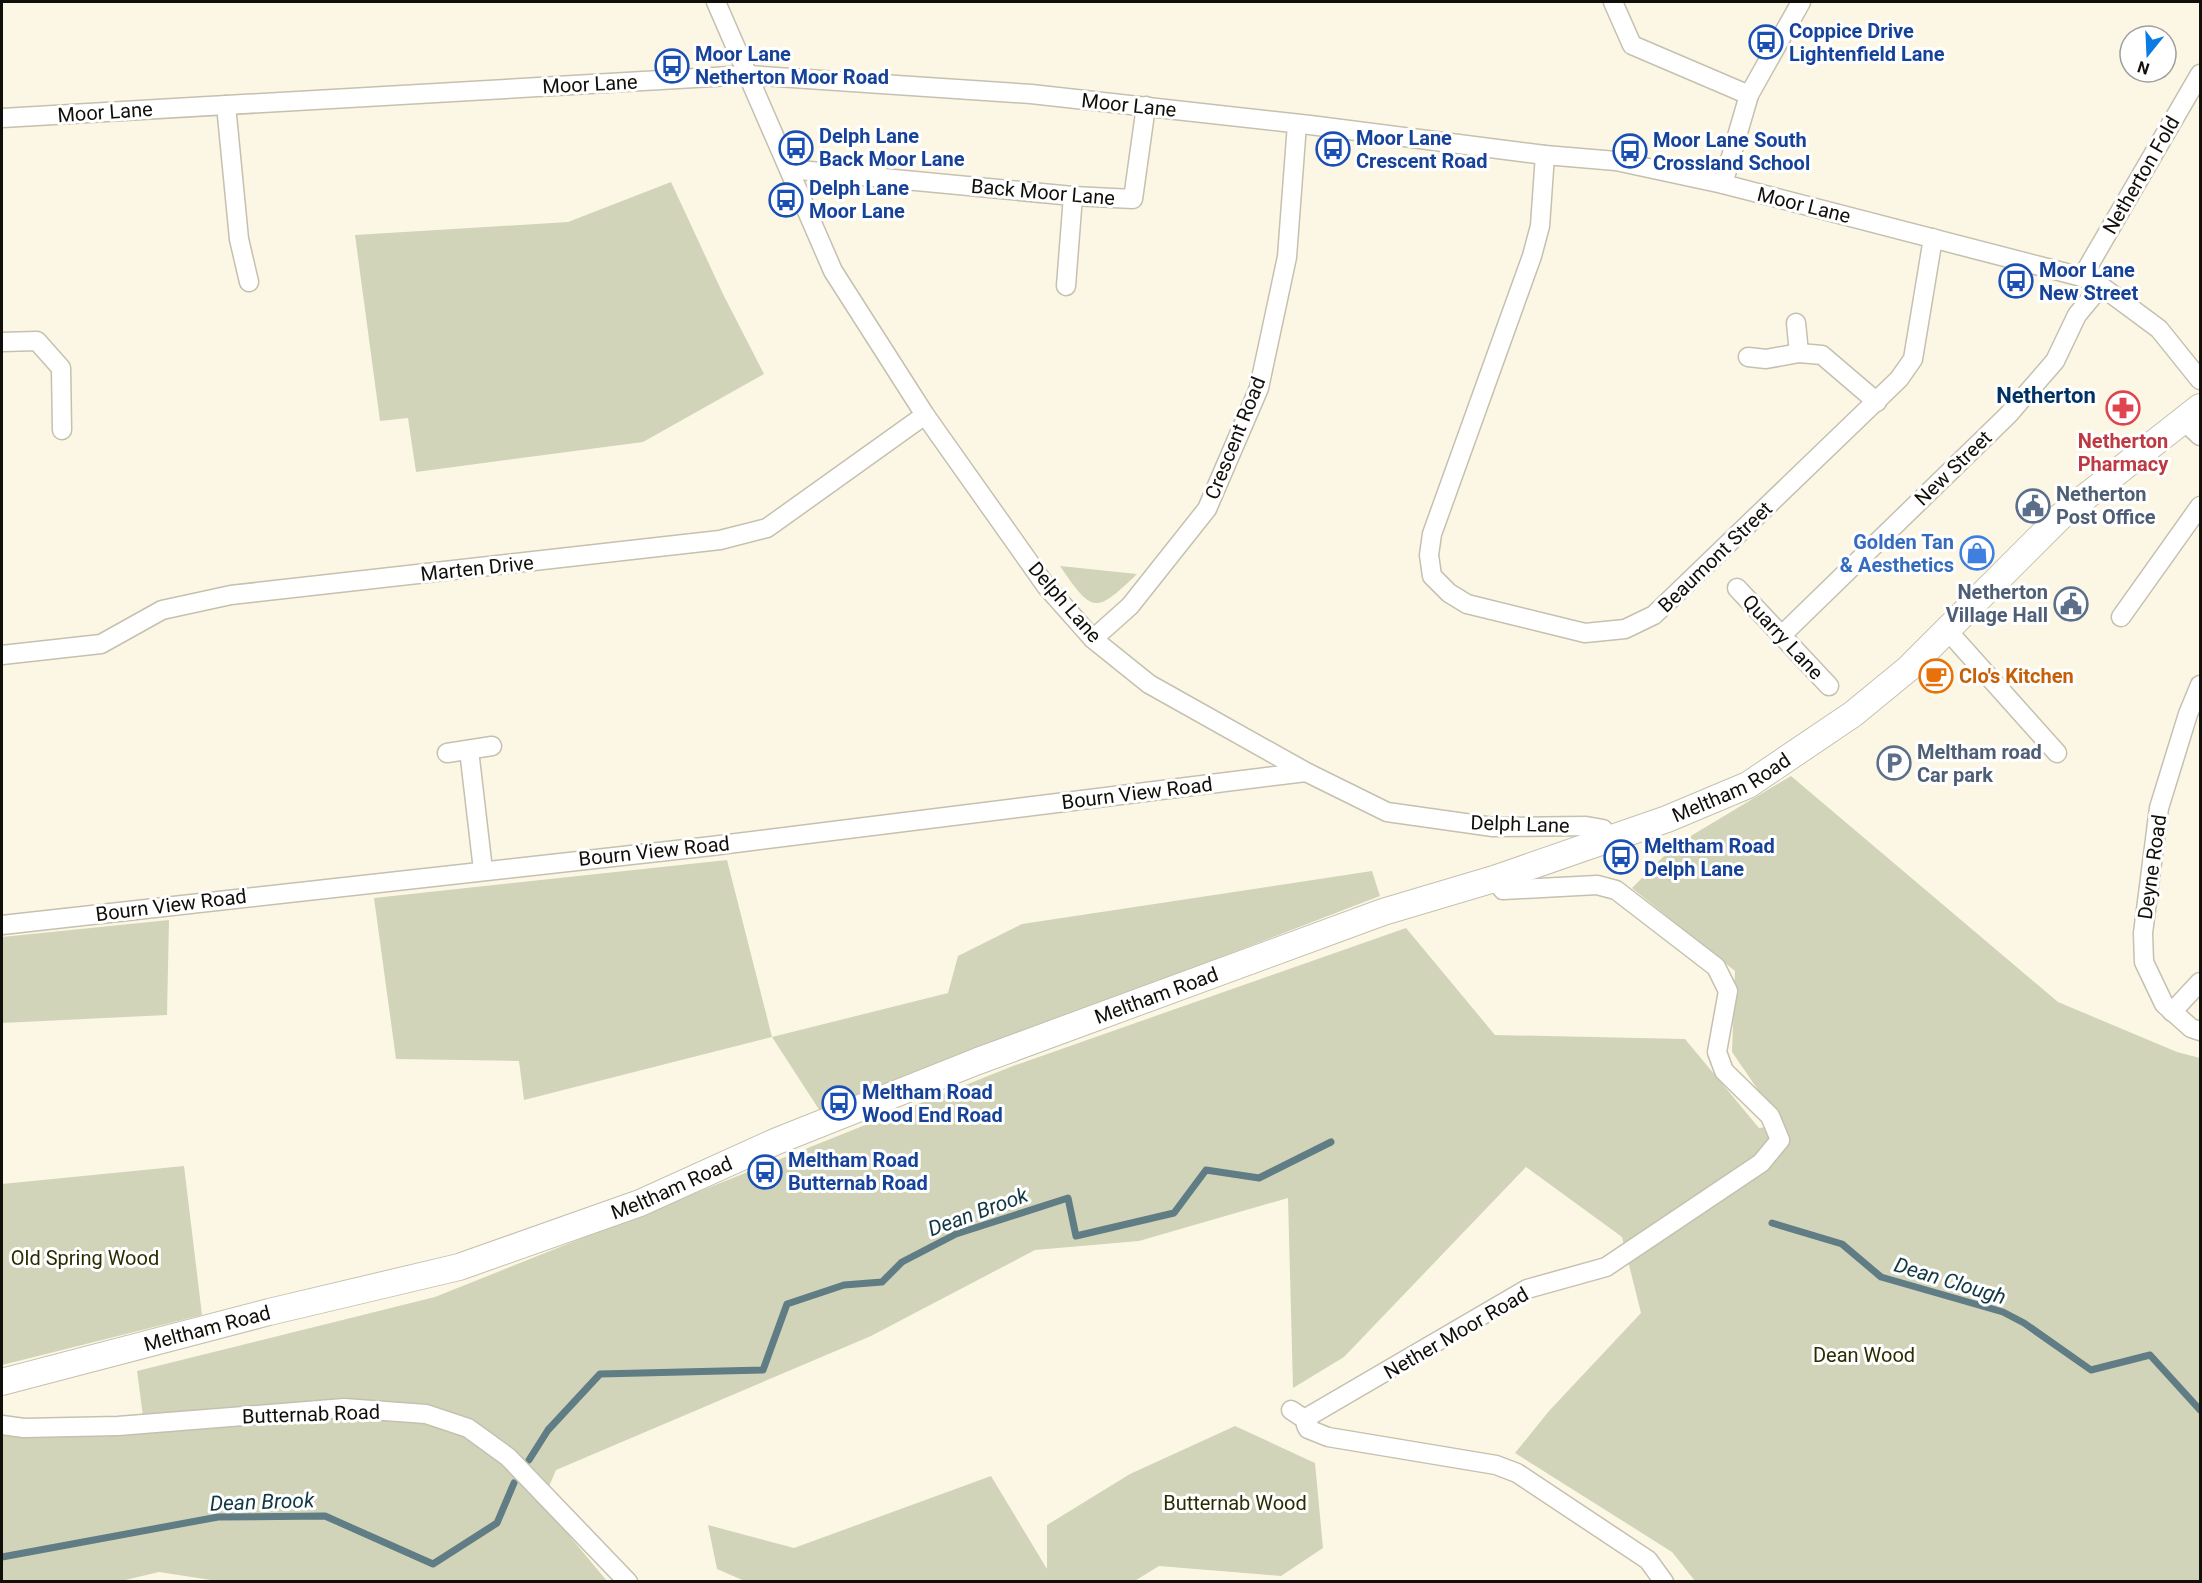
<svg xmlns="http://www.w3.org/2000/svg" width="2202" height="1583" font-family="Roboto,sans-serif">
<style>
.green{fill:#d1d4b8}
.lines{fill:none;stroke-linecap:round;stroke-linejoin:round}
.stream{stroke:#607c84;stroke-width:7}
.minor-casing{stroke:#c5c0af;stroke-width:21}
.secondary-casing{stroke:#c5c0af;stroke-width:28}
.minor{stroke:#fff;stroke-width:18}
.secondary{stroke:#fff;stroke-width:26}
.labels{text-anchor:middle;stroke-width:6;stroke-linejoin:round;paint-order:stroke}
.transit-label{font-size:20px;font-weight:bold;fill:#164399;stroke:#fff;text-anchor:start}
.street-label{font-size:20px;fill:#110f09;stroke:#fff}
.health-label{font-size:20px;font-weight:bold;fill:#be3a42;stroke:#fff}
.service-label{font-size:20px;font-weight:bold;fill:#4e5e75;stroke:#fff;text-anchor:start}
.shop-label{font-size:20px;font-weight:bold;fill:#366cbe;stroke:#fff;text-anchor:end}
.food-label{font-size:20px;font-weight:bold;fill:#c56008;stroke:#fff;text-anchor:start}
.park-label{font-size:20px;fill:#2b2d00;stroke:#fff}
.water-label{font-size:21px;font-style:italic;fill:#103843;stroke:#fff}
.quarter-label{font-size:22px;font-weight:bold;fill:#003263;stroke:#fff}
</style>
<rect width="100%" height="100%" fill="#fcf7e5"/>
<!-- green -->
<g class="green">
<polygon points="671,182 723,294 764,374 643,442 416,472 408,418 380,421 355,235 568,222"/>
<path d="M 1060,566 L 1137,574 C 1096,613 1093,615 1060,566 Z"/>
<polygon points="1791,776 2058,1002 2177,1052 2200,1058 2200,1581 1695,1581 1672,1552 1515,1453 1549,1411 1641,1313 1622,1237 1526,1167 1344,1357 1293,1388 1288,1198 1139,1241 1035,1250 871,1336 556,1470 542,1503 607,1581 224,1582 159,1572 121,1581 2,1581 2,1433 145,1432 137,1371 435,1297 1013,1066 1406,928 1495,1035 1685,1039 1759,1128 1782,1125 1732,1052 1735,971 1632,888 1674,846"/>
<polygon points="727,860 772,1037 948,993 958,956 1022,924 1372,871 1380,896 820,1111 772,1037 524,1100 519,1061 396,1059 374,898"/>
<polygon points="169,920 167,1015 2,1023 2,937"/>
<polygon points="184,1166 202,1315 2,1365 2,1184"/>
<polygon points="1235,1426 1315,1463 1323,1548 1281,1576 1159,1566 1133,1582 747,1582 717,1569 708,1525 794,1548 991,1476 1047,1569 1047,1525 1130,1474"/>
</g>
<g class="lines">
<!-- stream -->
<g class="stream">
<polyline points="1772,1223 1842,1244 1881,1277 2003,1312 2024,1323 2091,1370 2150,1355 2200,1410"/>
<polyline points="529,1460 548,1430 600,1374 763,1370 787,1304 844,1285 882,1282 902,1262 956,1234 1068,1198 1076,1236 1174,1213 1206,1170 1259,1178 1331,1142"/>
<polyline points="2,1557 218,1517 325,1516 433,1564 497,1523 514,1483"/>
</g>
<!-- minor casing -->
<g class="minor-casing">
<g id="minor">
<polyline points="716,2 833,271 925,415 1046,586 1093,639 1149,684 1306,772 1387,812 1493,827 1586,826 1603,829 1611,839"/>
<polyline points="1613,2 1632,45 1749,95"/>
<polyline points="226,105 239,239 249,282"/>
<polyline points="2,118 748,75 1031,94 1310,125 1545,155 1616,161 1723,184 2082,277 2101,286 2159,329 2200,380"/>
<polyline points="1545,155 1540,226 1532,256 1432,534 1429,555 1432,576 1449,593 1467,604 1585,633 1625,629 1654,615 1899,379 1913,359 1933,238"/>
<polyline points="789,169 1073,196 1133,199 1146,106"/>
<polyline points="1723,184 1749,95 1801,2"/>
<polyline points="2082,277 2200,74"/>
<polyline points="1066,286 1073,196"/>
<polyline points="1796,323 1799,353"/>
<polyline points="2,342 37,341 61,368 62,430"/>
<polyline points="1748,357 1766,359 1799,353 1822,355 1877,402"/>
<polyline points="2183,420 2200,436"/>
<polyline points="1737,588 1829,686"/>
<polyline points="2121,617 2200,506"/>
<polyline points="1947,630 2057,753"/>
<polyline points="1783,634 2008,415 2055,361 2077,315 2101,286"/>
<polyline points="1093,639 1130,606 1207,509 1259,388 1287,257 1297,124"/>
<polyline points="2,655 101,644 162,610 231,595 720,540 767,528 925,415"/>
<polyline points="2200,685 2188,714 2159,808 2143,933 2144,962 2164,1004 2191,1028 2200,1031"/>
<polyline points="469,750 483,870"/>
<polyline points="447,753 492,746"/>
<polyline points="1494,879 1503,890 1597,885 1616,890 1716,967 1728,991 1717,1052 1724,1071 1770,1116 1780,1140 1761,1163 1606,1267 1527,1289 1311,1415 1306,1425 1308,1429 1328,1437 1496,1465 1517,1473 1648,1560 1664,1582"/>
<polyline points="2,925 712,846 1306,772"/>
<polyline points="2172,1012 2200,982"/>
<polyline points="1291,1410 1306,1420"/>
<polyline points="2,1425 24,1428 118,1426 344,1408 426,1414 468,1428 508,1457 628,1582"/>
</g>
</g>
<!-- secondary casing -->
<g class="secondary-casing">
<g id="secondary">
<path id="s1" d="M 2,1382 L 269,1312 L 459,1267 L 640,1203 L 777,1141 L 978,1061 L 1383,912 L 1494,879 L 1667,819 L 1748,785 L 1853,714 L 1909,668 L 2060,517 L 2200,407"/>
</g>
</g>
<!-- minor -->
<use href="#minor" class="minor"/>
<!-- secondary -->
<use href="#secondary" class="secondary"/>
</g>
<!-- icons -->
<defs>
<g id="bus-ring" transform="scale(1.725)"><circle r="9.5" fill="#fff" stroke="#1a4fb4" stroke-width="1.5"/><path d="M-5-6H5V4H4V6H2V4H-2V6H-4V4H-5ZM-3.5-4V0h7V-4ZM-3.5 1.2v1.5H-2V1.2ZM2 1.2v1.5H3.5V1.2Z" fill="#1a4fb4"/></g>
<g id="pharmacy-ring" transform="scale(1.725)"><circle r="9.5" fill="#fff" stroke="#e0444e" stroke-width="1.5"/><path d="M-2-6h4v4h4v4h-4v4h-4v-4h-4v-4h4Z" fill="#e0444e"/></g>
<g id="civic-ring" transform="scale(1.725)"><circle r="9.5" fill="#fff" stroke="#5c6f8a" stroke-width="1.5"/><path d="M-.6-6.5H3V-4.5H.6V-3L4-1V1h2V6H-6V1h2V-1L-.6-3ZM-1.2 2.5V6h2.4V2.5Z" fill="#5c6f8a"/></g>
<g id="shop-ring" transform="scale(1.725)"><circle r="9.5" fill="#fff" stroke="#3f7fe0" stroke-width="1.5"/><path d="M-5-2.5h2.3a2.7 3.5 0 0 1 5.4 0H5L5.5 6h-11ZM-1.5-2.5h3a1.5 2.3 0 0 0-3 0Z" fill="#3f7fe0"/></g>
<g id="cafe-ring" transform="scale(1.725)"><circle r="9.5" fill="#fff" stroke="#e8710a" stroke-width="1.5"/><path d="M-5.5-4.5H6V0H3Q3 3.5 0 3.5H-2.5Q-5.5 3.5-5.5 0ZM3-3.2v2h1.7v-2ZM-6 4.5H4V6H-6Z" fill="#e8710a"/></g>
<g id="parking-ring" transform="scale(1.725)"><circle r="9.5" fill="#fff" stroke="#5c6f8a" stroke-width="1.5"/><path d="M-3.5-5.5H1a3.5 3.5 0 0 1 0 7H-1V5.5H-3.5ZM-1-3.4V-.6H.8a1.4 1.4 0 0 0 0-2.8Z" fill="#5c6f8a"/></g>
</defs>
<g fill-rule="evenodd">
<use href="#bus-ring" x="1766" y="42"/>
<use href="#bus-ring" x="672" y="66"/>
<use href="#bus-ring" x="796" y="148"/>
<use href="#bus-ring" x="1333" y="149"/>
<use href="#bus-ring" x="1630" y="151"/>
<use href="#bus-ring" x="786" y="200"/>
<use href="#bus-ring" x="2016" y="281"/>
<use href="#pharmacy-ring" x="2123" y="408"/>
<use href="#civic-ring" x="2033" y="506"/>
<use href="#shop-ring" x="1977" y="553"/>
<use href="#civic-ring" x="2071" y="604"/>
<use href="#cafe-ring" x="1936" y="676"/>
<use href="#parking-ring" x="1894" y="763"/>
<use href="#bus-ring" x="1621" y="857"/>
<use href="#bus-ring" x="839" y="1103"/>
<use href="#bus-ring" x="765" y="1172"/>
</g>
<g class="labels">
<!-- transit labels -->
<g class="transit-label">
<text x="1789" y="38">Coppice Drive<tspan x="1789" dy="23">Lightenfield Lane</tspan></text>
<text x="695" y="61">Moor Lane<tspan x="695" dy="23">Netherton Moor Road</tspan></text>
<text x="819" y="143">Delph Lane<tspan x="819" dy="23">Back Moor Lane</tspan></text>
<text x="1356" y="145">Moor Lane<tspan x="1356" dy="23">Crescent Road</tspan></text>
<text x="1653" y="147">Moor Lane South<tspan x="1653" dy="23">Crossland School</tspan></text>
<text x="809" y="195">Delph Lane<tspan x="809" dy="23">Moor Lane</tspan></text>
<text x="2039" y="277">Moor Lane<tspan x="2039" dy="23">New Street</tspan></text>
<text x="1644" y="853">Meltham Road<tspan x="1644" dy="23">Delph Lane</tspan></text>
<text x="862" y="1099">Meltham Road<tspan x="862" dy="23">Wood End Road</tspan></text>
<text x="788" y="1167">Meltham Road<tspan x="788" dy="23">Butternab Road</tspan></text>
</g>
<!-- street labels -->
<g class="street-label">
<text transform="translate(590 84) rotate(-3)" y="7">Moor Lane</text>
<text transform="translate(1129 105) rotate(6)" y="7">Moor Lane</text>
<text transform="translate(105 112) rotate(-4)" y="7">Moor Lane</text>
<text transform="translate(2141 175) rotate(-60)" y="7">Netherton Fold</text>
<text transform="translate(1043 192) rotate(5)" y="7">Back Moor Lane</text>
<text transform="translate(1804 205) rotate(14)" y="7">Moor Lane</text>
<text transform="translate(1235 438) rotate(-68)" y="7">Crescent Road</text>
<text transform="translate(1953 468) rotate(-44)" y="7">New Street</text>
<text transform="translate(1715 557) rotate(-44)" y="7">Beaumont Street</text>
<text transform="translate(477 568) rotate(-6)" y="7">Marten Drive</text>
<text transform="translate(1065 602) rotate(49)" y="7">Delph Lane</text>
<text transform="translate(1783 637) rotate(47)" y="7">Quarry Lane</text>
<text dy="7" stroke="none"><textPath href="#s1" startOffset="1832">Meltham Road</textPath></text>
<text transform="translate(1137 793) rotate(-7)" y="7">Bourn View Road</text>
<text transform="translate(1520 824) rotate(2)" y="7">Delph Lane</text>
<text transform="translate(654 851) rotate(-6)" y="7">Bourn View Road</text>
<text transform="translate(2152 867) rotate(-82)" y="7">Deyne Road</text>
<text transform="translate(171 905) rotate(-7)" y="7">Bourn View Road</text>
<text dy="7" stroke="none"><textPath href="#s1" startOffset="1220">Meltham Road</textPath></text>
<text dy="7" stroke="none"><textPath href="#s1" startOffset="698">Meltham Road</textPath></text>
<text dy="7" stroke="none"><textPath href="#s1" startOffset="212">Meltham Road</textPath></text>
<text transform="translate(1456 1333) rotate(-30)" y="7">Nether Moor Road</text>
<text transform="translate(311 1414) rotate(-2)" y="7">Butternab Road</text>
</g>
<!-- health labels -->
<g class="health-label">
<text x="2123" y="448">Netherton<tspan x="2123" dy="23">Pharmacy</tspan></text>
</g>
<!-- service labels -->
<g class="service-label">
<text x="2056" y="501">Netherton<tspan x="2056" dy="23">Post Office</tspan></text>
<text x="2048" y="599" text-anchor="end">Netherton<tspan x="2048" dy="23">Village Hall</tspan></text>
<text x="1917" y="759">Meltham road<tspan x="1917" dy="23">Car park</tspan></text>
</g>
<!-- shop labels -->
<g class="shop-label">
<text x="1954" y="549">Golden Tan<tspan x="1954" dy="23">&amp; Aesthetics</tspan></text>
</g>
<!-- food labels -->
<g class="food-label">
<text x="1959" y="683">Clo's Kitchen</text>
</g>
<!-- park labels -->
<g class="park-label">
<text x="85" y="1265">Old Spring Wood</text>
<text x="1864" y="1362">Dean Wood</text>
<text x="1235" y="1510">Butternab Wood</text>
</g>
<!-- water labels -->
<g class="water-label">
<text transform="translate(978 1212) rotate(-20)" y="7">Dean Brook</text>
<text transform="translate(1950 1281) rotate(17)" y="7">Dean Clough</text>
<text transform="translate(262 1502) rotate(-2)" y="7">Dean Brook</text>
</g>
<!-- quarter labels -->
<g class="quarter-label">
<text x="2046" y="403">Netherton</text>
</g>
</g>
<!-- border -->
<rect width="2202" height="1583" fill="none" stroke="#110f09" stroke-width="6"/>
<!-- north arrow -->
<g transform="translate(2148 54) rotate(198)"><circle r="28" fill="#ffffff" stroke="#a09f9d" stroke-width="1.5"/>
<path d="M0-4.5L10 22L0 15L-10 22Z" fill="#097be2"/>
<text y="-9" font-size="16" font-weight="bold" text-anchor="middle" fill="#110f09">N</text>
</g>
</svg>
